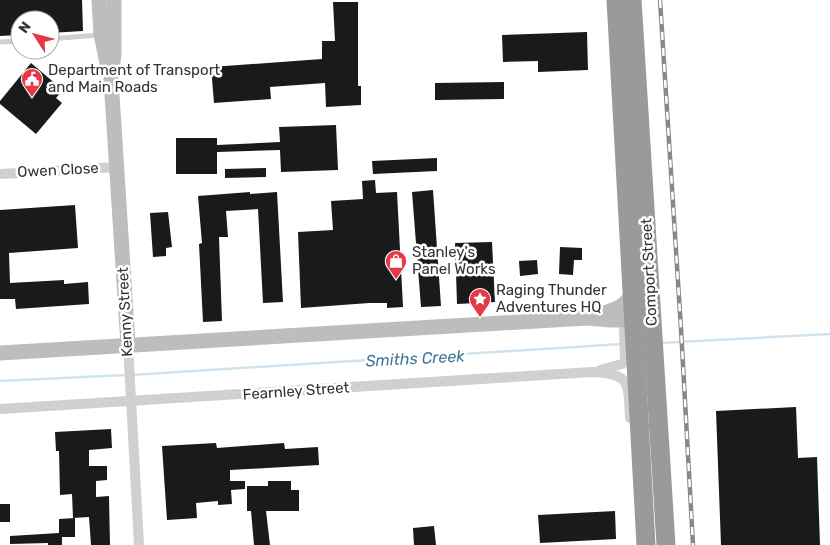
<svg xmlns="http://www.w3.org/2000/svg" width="830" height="545" font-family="Rubik,sans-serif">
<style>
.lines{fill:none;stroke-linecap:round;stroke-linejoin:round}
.stream{stroke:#cfe2ee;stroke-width:2.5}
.building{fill:#1a1a1a}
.lane{stroke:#d0d0d0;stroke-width:5}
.street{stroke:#d0d0d0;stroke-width:10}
.secondary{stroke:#bdbdbd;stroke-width:15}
.highway{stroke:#9a9a9a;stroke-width:19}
.rail-casing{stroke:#888;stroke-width:4.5}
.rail{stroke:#fff;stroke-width:2.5;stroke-dasharray:8;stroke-linecap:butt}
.labels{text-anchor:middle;stroke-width:5;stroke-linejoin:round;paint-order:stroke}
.poi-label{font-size:15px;fill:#333;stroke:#fff;text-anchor:start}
.street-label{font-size:15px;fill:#333;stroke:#fff}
.water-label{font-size:16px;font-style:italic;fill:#3f7597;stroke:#fff}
</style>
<rect width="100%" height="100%" fill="#fff"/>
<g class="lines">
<!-- stream -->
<g class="stream">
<polyline points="660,343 830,334"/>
<polyline points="131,375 622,344"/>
<polyline points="0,381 126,375"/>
</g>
</g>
<!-- building -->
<g class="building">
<polygon points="0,0 82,0 83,31 50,33 50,20 20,20 20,35 0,36"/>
<polygon points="333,2 358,2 358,86 361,86 361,105 326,107 325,83 270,87 271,99 214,103 211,67 322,59 322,41 335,41"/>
<polygon points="587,32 588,70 538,72 538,61 503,62 502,35"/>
<polygon points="31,63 63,90 56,98 62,103 36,134 0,104 0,101"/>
<polygon points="504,82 504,99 435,100 435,83"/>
<polygon points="336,125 338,170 281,172 280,150 217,152 217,174 176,174 176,138 217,138 217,145 280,142 279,127"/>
<polygon points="437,158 437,171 373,174 372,161"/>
<polygon points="266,168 266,177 225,178 225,169"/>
<polygon points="375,180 376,193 397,192 403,307 387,308 387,303 369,303 301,308 298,232 333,230 331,201 363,199 362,181"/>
<polygon points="433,190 441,306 421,307 412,192"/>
<polygon points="250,192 250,194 277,192 283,302 263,303 258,209 226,211 228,237 219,237 222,321 203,322 199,244 202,243 198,196"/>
<polygon points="75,205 78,248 9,253 10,283 64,280 64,284 88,282 89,304 16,309 15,299 0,299 0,210"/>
<polygon points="168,212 172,247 166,248 166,256 153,257 150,213"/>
<polygon points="492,242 495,302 457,304 455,243"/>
<polygon points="560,247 582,248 582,260 574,260 573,275 559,274"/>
<polygon points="537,260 538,274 520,276 519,261"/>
<polygon points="796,407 798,458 817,457 820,545 721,545 716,411"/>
<polygon points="111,429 112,448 89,450 89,466 107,466 107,480 96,481 96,497 109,496 110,545 91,545 89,517 73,518 72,494 60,495 59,451 56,451 55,432"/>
<polygon points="216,443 217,448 284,443 285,449 318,447 319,465 230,470 230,481 245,481 245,489 231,490 232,504 218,505 218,501 196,503 197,518 167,520 162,446"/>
<polygon points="268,481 291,481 291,490 299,490 299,511 266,511 270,545 254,545 251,511 247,511 247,486 268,486"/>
<rect x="0" y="504" width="10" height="18"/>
<polygon points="615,511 616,539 540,543 538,515"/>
<polygon points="75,518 75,537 62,537 62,545 48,545 48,543 10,544 10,536 59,533 59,519"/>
<polygon points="434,526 436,545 414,545 413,528"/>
</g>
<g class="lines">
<!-- lane -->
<g class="lane">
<polyline points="50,39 98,35"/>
<polyline points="0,42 20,41"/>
</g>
<!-- street -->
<g class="street">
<polyline points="0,174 117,167"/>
<polyline points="620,320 624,326 625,361"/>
<polyline points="128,345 139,545"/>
<polyline points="600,370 622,364 634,351"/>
<path d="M 0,409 L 592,372 C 631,374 628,382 630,418"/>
</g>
<!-- secondary -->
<g class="secondary">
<polyline points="99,0 101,34 108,68"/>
<polyline points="114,0 114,54 111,79 128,345"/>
<path d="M 598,315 C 614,310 625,308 633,292"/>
<path d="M 0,353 L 587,318 C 603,319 631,325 642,310"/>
</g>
<!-- highway -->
<g class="highway">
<polyline points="616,0 646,545"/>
<polyline points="632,0 666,545"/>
</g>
<!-- rail casing -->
<g class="rail-casing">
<polyline id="rail" points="660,0 681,329 693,545"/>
</g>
<!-- rail -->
<use href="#rail" class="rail"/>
</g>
<!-- icons -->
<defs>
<g id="civic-pin" transform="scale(1.125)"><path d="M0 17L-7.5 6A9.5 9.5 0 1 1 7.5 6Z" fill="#e63946" stroke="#fff"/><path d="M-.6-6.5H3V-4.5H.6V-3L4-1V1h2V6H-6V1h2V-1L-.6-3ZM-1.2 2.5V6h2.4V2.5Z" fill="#fff"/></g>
<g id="shop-pin" transform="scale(1.125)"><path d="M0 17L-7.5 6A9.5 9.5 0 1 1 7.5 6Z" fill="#e63946" stroke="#fff"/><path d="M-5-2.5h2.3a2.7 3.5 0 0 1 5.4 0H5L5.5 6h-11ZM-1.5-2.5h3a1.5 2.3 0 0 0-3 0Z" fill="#fff"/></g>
<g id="sight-pin" transform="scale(1.125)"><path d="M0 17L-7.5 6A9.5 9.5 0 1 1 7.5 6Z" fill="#e63946" stroke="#fff"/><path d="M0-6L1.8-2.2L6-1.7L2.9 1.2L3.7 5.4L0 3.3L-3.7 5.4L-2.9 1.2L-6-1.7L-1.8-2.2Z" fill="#fff"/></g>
</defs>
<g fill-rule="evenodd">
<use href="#civic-pin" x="32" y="79"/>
<use href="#shop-pin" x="396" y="261"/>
<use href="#sight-pin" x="480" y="299"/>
</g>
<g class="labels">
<!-- poi labels -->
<g class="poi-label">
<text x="48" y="75">Department of Transport<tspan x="48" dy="17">and Main Roads</tspan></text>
<text x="412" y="257">Stanley's<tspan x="412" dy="17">Panel Works</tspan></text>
<text x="496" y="295">Raging Thunder<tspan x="496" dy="17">Adventures HQ</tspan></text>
</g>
<!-- street labels -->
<g class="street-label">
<text transform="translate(58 170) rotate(-3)" y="5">Owen Close</text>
<text transform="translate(649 272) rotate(-93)" y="5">Comport Street</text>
<text transform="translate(125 312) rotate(-93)" y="5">Kenny Street</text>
<text transform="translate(296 391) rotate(-4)" y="5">Fearnley Street</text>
</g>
<!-- water labels -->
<g class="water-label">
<text transform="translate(415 358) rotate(-3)" y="6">Smiths Creek</text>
</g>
</g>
<!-- north arrow -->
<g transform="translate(35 35) rotate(306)"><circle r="24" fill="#ffffff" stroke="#adadad"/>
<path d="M0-4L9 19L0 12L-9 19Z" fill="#e63946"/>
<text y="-8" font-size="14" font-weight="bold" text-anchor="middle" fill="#333333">N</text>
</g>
</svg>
